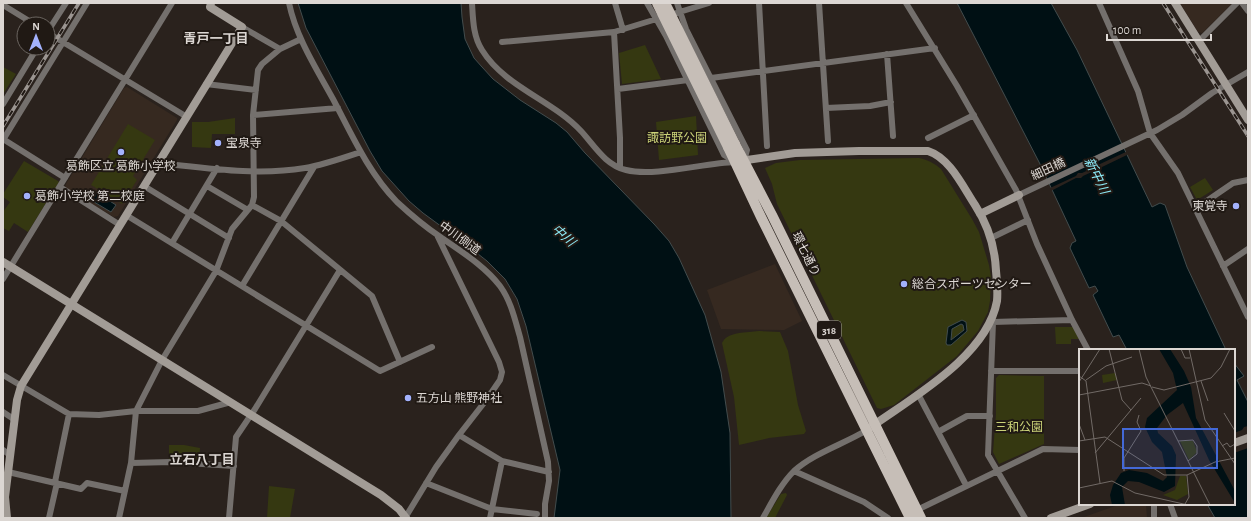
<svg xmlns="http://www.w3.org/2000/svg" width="1251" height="521" font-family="'Alegreya Sans','Noto Sans JP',sans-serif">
<rect width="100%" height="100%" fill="#2a221d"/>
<path fill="#362920" d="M 1180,3 L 1233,3 L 1202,33 L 1198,32 Z
M 127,87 L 177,118 L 177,120 L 118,216 L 114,217 L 65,188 L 66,184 L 124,88 Z
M 775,264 L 802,321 L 784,330 L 721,329 L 707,290 Z
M 1121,504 L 1146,504 L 1147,518 L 1081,518 Z"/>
<path fill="#353811" d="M 645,45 L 661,79 L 622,84 L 619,53 Z
M 3,67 L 16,74 L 3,94 Z
M 696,116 L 698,155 L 659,160 L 656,122 Z
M 235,118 L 235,134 L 212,134 L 211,148 L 192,147 L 192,122 L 208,122 Z
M 128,124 L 155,140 L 133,176 L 137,180 L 122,204 L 91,185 Z
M 919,158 C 928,160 934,163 941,169 L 972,219 L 979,232 L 989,265 L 991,277 L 990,301 L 988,312 L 978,331 L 957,356 L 894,405 L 881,409 L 877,408 L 777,204 L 772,184 L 765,168 L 776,163 L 800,160 Z
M 24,161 L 58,181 L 59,182 L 28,232 L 14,223 L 9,231 L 3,228 L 3,212 L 10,202 L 3,197 L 3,194 Z
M 1205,178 L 1213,190 L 1197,200 L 1190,187 Z
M 1055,327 L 1073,327 L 1079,339 L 1071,339 L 1071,344 L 1056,344 Z
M 759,331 L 780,332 L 788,351 L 798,405 L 806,431 L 804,434 L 769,438 L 739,445 L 734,397 L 722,343 C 728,331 747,333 759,331 Z
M 999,375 L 1044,376 L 1044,444 L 999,464 L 993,452 L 996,414 L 996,378 Z
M 169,445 L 184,445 L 200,448 L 199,462 L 169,460 Z
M 269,486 L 295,489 L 290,518 L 267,518 Z
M 786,493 L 787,495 L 775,518 L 766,518 L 781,494 Z"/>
<path fill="#001014" stroke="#424c4d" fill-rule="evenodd" d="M 298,3 L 461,3 L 462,17 L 465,39 L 474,58 L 482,67 L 493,79 L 520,100 L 556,123 L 567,132 L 585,153 L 654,224 L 669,241 L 679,258 L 705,315 L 721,372 L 730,433 L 731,518 L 554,518 L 560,470 L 526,326 L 517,299 L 505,279 L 487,261 L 468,246 L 423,213 L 409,201 L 382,171 L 370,151 L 306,28 Z
M 957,3 L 1051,3 L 1077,50 L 1152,207 L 1160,203 L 1165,205 L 1187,267 L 1226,350 L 1127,350 L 1119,335 L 1113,337 L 1093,295 L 1098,291 L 1095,286 L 1089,288 L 1070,248 L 1072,243 L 1076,241 L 1040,164 Z
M 94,191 L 116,205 L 111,212 L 89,199 Z
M 962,320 L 966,322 L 967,331 L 951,345 L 947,345 L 946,343 L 948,327 ZM 961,324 L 963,325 L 964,330 L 951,340 L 952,329 Z
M 1234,363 L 1244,376 L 1237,380 L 1248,402 L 1248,518 L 1215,518 L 1207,504 L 1234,504 Z"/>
<path fill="#2a221d" d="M 1128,151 L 1129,154 L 1102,167 L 1100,170 L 1096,170 L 1083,176 L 1081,178 L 1076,178 L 1051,191 L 1050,188 L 1076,176 L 1078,173 L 1082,173 L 1095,167 L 1097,164 L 1100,164 Z
M 1248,426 L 1248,448 L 1234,453 L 1234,433 L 1242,430 L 1244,427 Z"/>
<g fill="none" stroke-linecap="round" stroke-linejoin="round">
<path stroke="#74706d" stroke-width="6" d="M 289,3 C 296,37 316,68 333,99 C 352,135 368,172 397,202 C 410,214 424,226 439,236 C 460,251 484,265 500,286 C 511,301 515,320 520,337 L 548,462 L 549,481 L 545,504 L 545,518
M 472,3 C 473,19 473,36 482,50 C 505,87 552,100 581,131 C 594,145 605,165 626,170 C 655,177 704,163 735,162
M 615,3 L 623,30
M 647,3 L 666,36 L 724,155 L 734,161
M 677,3 L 686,29 L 747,150 L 744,161
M 759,3 L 767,146
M 819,3 L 828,141
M 906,3 L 957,86 L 1016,190 L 1037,244 L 1072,320 L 1088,350
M 1099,3 L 1138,91 L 1150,133 L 1178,173 L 1248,317
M 1242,3 L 1248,11
M 3,5 L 34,24
M 242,27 L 280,49 L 301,39
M 48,31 L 66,3
M 48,33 L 187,117
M 1199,41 L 1237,3
M 502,42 L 614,32
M 887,54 L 893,136
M 711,78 L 935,48
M 206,84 L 256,90
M 618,89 L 688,80
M 3,104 L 37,48
M 826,108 L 870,106 L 891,102
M 253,115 L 338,108
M 928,138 L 974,115
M 3,139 L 65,178
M 3,140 L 87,3
M 159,163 C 207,168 256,176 305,168 C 323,165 343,158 361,152
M 620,168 L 620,138 L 614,32 L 709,3
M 144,186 L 229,238
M 207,186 L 248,210
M 60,187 L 120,225
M 1019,195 L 1157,130 L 1182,115 L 1212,93 L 1248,72
M 252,205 L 281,221 L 372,296 L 400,362
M 1195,209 L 1233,183 L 1248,180
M 126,215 L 380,371 L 432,347
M 991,238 L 1028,220
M 172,243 L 217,168
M 1223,266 L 1248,249
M 3,279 L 172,3
M 242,286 L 314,167
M 990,320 L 993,322 L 1072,320
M 993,322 L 988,455 L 1025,518
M 991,371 L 1080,371
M 3,375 L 69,414 L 99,415 L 136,411 L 198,411 L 231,402
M 918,394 L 966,485
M 3,412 L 15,420
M 938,432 L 967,416 L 990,416
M 459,435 L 502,461 L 549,472
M 3,450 L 10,455
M 131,463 L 171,462 L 234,466
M 794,471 L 864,502 L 888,518
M 8,472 L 81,489 L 87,483 L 125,491
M 55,482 L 69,414
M 426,483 L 492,509 L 537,514
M 1170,504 L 1175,518
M 917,510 L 1043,449 L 1080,450
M 49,518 L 57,483
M 119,518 L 131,463 L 136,411 L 162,360 L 216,271 L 232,229 L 252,205 L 254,197 L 253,115 L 258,70 L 262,64 L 280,49
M 229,518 L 236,437 L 255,409 L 340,270
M 405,518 L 436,467 L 459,435 L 487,399 L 500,380 L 502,372 L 499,362 L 438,237
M 490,518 L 502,461
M 763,518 C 772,502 781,484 794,471 C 814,453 844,444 867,430
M 1154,518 L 1154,504"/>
<path stroke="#a29c96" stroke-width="8" d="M 1175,3 L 1248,120
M 740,161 L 795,153 L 859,151 L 928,151 C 950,158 963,187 975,205 C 988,225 995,247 996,271 C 997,281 998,291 997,301 C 987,356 913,397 871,427
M 980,214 L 1019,195
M 3,262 L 381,495 L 399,509 L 406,518
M 1234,443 L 1248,438
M 7,518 L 5,497 L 17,400 L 21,386 L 242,27 L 210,7 L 211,3
M 1051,518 L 1090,504"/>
<path stroke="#c6beb7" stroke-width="10" d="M 735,144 L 772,215 L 921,518
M 728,147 L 761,217 L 910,518"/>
<defs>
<path id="rail" d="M 1163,3 L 1248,136
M 3,126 L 79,3"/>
</defs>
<use href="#rail" stroke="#9b9591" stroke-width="3.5"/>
<use href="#rail" stroke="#201914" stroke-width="2" stroke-dasharray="6" stroke-linecap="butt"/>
<path stroke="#c6beb7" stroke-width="10" d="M 657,3 L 728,147
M 665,3 L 735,144"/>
</g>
<g fill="#a3b2fd" stroke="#201914" stroke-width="1.5">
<circle cx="218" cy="143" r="4"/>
<circle cx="121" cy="152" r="4"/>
<circle cx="27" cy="196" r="4"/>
<circle cx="1236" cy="206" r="4"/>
<circle cx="904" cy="284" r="4"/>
<circle cx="408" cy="398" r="4"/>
</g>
<g text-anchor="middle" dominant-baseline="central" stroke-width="4" stroke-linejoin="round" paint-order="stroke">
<rect fill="#201914" stroke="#a49e9a" stroke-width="1" x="817" y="321" width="24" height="18" rx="3"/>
<g font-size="11" font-weight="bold" fill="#dcd7d3">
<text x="829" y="330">318</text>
</g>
<g font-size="12" fill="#cbd278" stroke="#201914">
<text x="677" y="138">諏訪野公園</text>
<text x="1019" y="427">三和公園</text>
</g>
<g font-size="12" fill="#dcd7d3" stroke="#201914" text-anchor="start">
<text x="226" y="143">宝泉寺</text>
<text x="121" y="166" text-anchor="middle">葛飾区立 葛飾小学校</text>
<text x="35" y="196">葛飾小学校 第二校庭</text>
<text x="1228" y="206" text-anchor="end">東覚寺</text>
<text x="912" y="284">総合スポーツセンター</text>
<text x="416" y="398">五方山 熊野神社</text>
</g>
<g font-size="12" fill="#dcd7d3" stroke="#201914">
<text transform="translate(1048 169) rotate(-25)">細田橋</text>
<text transform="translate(460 238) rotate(36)">中川側道</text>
<text transform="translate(806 254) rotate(64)">環七通り</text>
</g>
<g font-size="13" font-weight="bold" fill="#dcd7d3" stroke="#201914">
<text x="216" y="39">青戸一丁目</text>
<text x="202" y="460">立石八丁目</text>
</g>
<g font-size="13" font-style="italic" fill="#8debf8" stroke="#201914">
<text transform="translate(1096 176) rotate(63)">新中川</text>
<text transform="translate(563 236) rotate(42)">中川</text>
</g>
</g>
<g transform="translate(1079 349)">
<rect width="156" height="156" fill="#2a221d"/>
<path d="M 36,24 L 38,31 L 24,34 L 23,26 ZM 101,92 L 114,92 L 118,103 L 110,111 ZM 101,127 L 107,127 L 109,145 L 98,151 L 84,146 L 96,141 Z" fill="#353811"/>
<path d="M 80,0 L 91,0 L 105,22 L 112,38 L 117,69 L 155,140 L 156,154 L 130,111 L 104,54 L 88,66 L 78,79 L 79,84 L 93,97 L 97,106 L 96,137 L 85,143 L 60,133 L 49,132 L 43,138 L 46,156 L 33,156 L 31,146 L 34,136 L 42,124 L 50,121 L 68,124 L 84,132 L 88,128 L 83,103 L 73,93 L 66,78 L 68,69 L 98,41 L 94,24 Z" fill="#001014"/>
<path fill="none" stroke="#716a66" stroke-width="1" d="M 30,0 L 43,51 L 52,61M 60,0 L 67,28 L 131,156M 102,0 L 106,9 L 111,9M 110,0 L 126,71 L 156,115M 0,27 L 7,32 L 21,134M 7,31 L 27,17 L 53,8M 122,32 L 129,52M 0,33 L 21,0M 73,38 L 85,41 L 132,29 L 142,18 L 151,0M 0,46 L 63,34 L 72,37M 145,64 L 156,82M 0,75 L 6,91M 0,92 L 26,88 L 85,126 L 108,126 L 136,113 L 156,109M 99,92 L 114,91 L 118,97 L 118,105 L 109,112M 143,97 L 148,94 L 151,98 L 156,95M 16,104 L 62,49M 45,122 L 45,109 L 62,82 L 58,73 L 60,66M 0,139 L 33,132 L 56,144 L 109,156M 106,155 L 110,148 L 108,126"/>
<path fill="#4369d7" fill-opacity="0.15" stroke="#4369d7" stroke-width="2" d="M 44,80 L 138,80 L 138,119 L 44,119 Z"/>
<rect width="156" height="156" fill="none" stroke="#dcd7d3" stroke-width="2"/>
</g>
<rect width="1251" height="521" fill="none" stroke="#dcd7d3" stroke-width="8"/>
<g transform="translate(36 36)"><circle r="19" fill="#201914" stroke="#6b6560"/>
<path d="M0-3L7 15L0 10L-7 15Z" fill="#a3b2fd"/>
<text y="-6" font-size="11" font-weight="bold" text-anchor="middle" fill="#dcd7d3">N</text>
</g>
<path d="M1107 34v6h104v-6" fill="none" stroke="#dcd7d3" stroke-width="2"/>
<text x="1113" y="34" font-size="12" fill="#dcd7d3" stroke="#201914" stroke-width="3" paint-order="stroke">100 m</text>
</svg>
